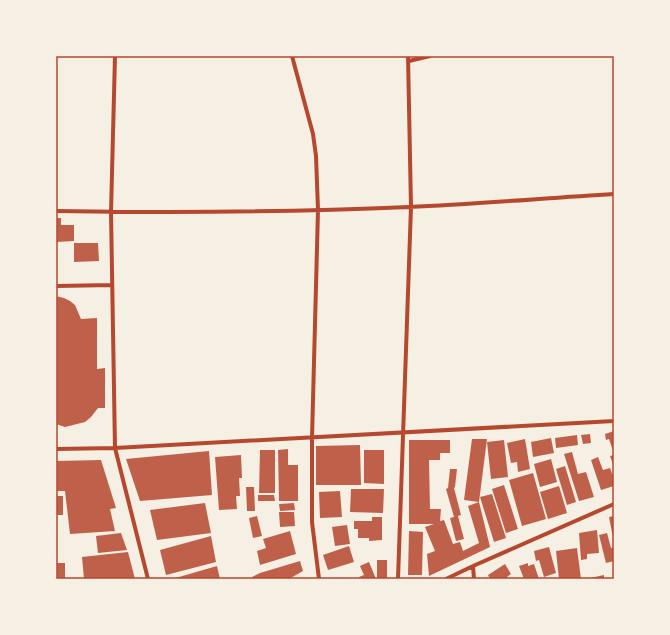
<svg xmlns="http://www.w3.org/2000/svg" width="670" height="635" font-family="'Titillium Web',sans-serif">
<rect width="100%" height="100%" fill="#f6efe4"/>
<path fill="#bf614a" d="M 56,218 L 61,218 L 61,225 L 74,225 L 74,241 L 56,242 Z
M 74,243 L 98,243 L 99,261 L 74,262 Z
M 56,296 L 64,298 L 70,301 L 75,305 L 81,319 L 97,318 L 97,369 L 105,368 L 105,408 L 98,408 L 91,417 L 85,422 L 65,427 L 56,424 Z
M 614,431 L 614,454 L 609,439 L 606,440 L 605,434 Z
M 590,434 L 591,443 L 583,444 L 581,435 Z
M 577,435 L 578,445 L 556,448 L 555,438 Z
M 551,438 L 554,453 L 533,457 L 531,442 Z
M 472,439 L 487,439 L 479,502 L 464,500 Z
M 525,439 L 530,469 L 518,472 L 517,462 L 511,463 L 507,443 Z
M 409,440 L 450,440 L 450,453 L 440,453 L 440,460 L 429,460 L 430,509 L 441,509 L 440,521 L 444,520 L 453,544 L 460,542 L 463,551 L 479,543 L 468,506 L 479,502 L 490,547 L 429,576 L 427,554 L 435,551 L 425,527 L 434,524 L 409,524 Z
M 504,440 L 508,477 L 491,479 L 487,442 Z
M 360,445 L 361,485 L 316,485 L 316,446 Z
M 288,449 L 288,465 L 298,465 L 298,501 L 279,501 L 278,450 Z
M 260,450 L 275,450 L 275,493 L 259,493 Z
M 364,450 L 384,450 L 384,484 L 364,483 Z
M 209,451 L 212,495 L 140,501 L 126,459 Z
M 572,452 L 578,474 L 586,472 L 594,497 L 579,501 L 564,454 Z
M 241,455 L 242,478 L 239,478 L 240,496 L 236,496 L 237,509 L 219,510 L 215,457 Z
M 614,455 L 614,467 L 610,456 Z
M 598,457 L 603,470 L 610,468 L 614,479 L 614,486 L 601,490 L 591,460 Z
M 551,459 L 557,482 L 540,487 L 534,464 Z
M 101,460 L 116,508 L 110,509 L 115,531 L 70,534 L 65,491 L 56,491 L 56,461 Z
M 565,466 L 576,502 L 567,505 L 556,469 Z
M 450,469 L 457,469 L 455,487 L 454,488 L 461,515 L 458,516 L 464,539 L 456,541 L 450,518 L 454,517 L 446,489 L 448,488 Z
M 533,473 L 546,519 L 522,526 L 509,480 Z
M 504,485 L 518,529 L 506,533 L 492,489 Z
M 559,486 L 567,513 L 548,519 L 540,492 Z
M 246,487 L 254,487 L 255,511 L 247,511 Z
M 351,489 L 384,489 L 383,513 L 350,512 Z
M 340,491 L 342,517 L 320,518 L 319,492 Z
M 492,494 L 506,538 L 494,542 L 480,497 Z
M 258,495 L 274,495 L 275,501 L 258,501 Z
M 56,496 L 63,496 L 63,515 L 56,515 Z
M 205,503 L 211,533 L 157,540 L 150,510 Z
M 294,503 L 295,510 L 280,511 L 279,504 Z
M 279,512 L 294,512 L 295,526 L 280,527 Z
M 257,516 L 262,536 L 253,538 L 249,518 Z
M 614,516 L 614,537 L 613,538 L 609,517 Z
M 372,517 L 382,517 L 382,540 L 369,541 L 369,538 L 358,538 L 358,529 L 354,529 L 354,521 L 372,521 Z
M 347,525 L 350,544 L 335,546 L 332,527 Z
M 597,530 L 599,553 L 587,554 L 587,559 L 581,560 L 579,533 Z
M 290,531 L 296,554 L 260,565 L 257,551 L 266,548 L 263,539 Z
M 409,531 L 423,532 L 422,575 L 408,575 Z
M 121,533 L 127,550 L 98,553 L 96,536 Z
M 607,533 L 611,548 L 614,547 L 614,561 L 606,563 L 599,535 Z
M 211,536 L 216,562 L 166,575 L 160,550 Z
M 349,546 L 354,562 L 328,570 L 323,555 Z
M 549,547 L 556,573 L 544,577 L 539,560 L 536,561 L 534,551 Z
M 577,548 L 581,579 L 559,579 L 556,551 Z
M 128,552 L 135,579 L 84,579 L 82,557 Z
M 377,560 L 387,560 L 387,579 L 377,579 Z
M 300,561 L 303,571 L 289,579 L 252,579 L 252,577 L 260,573 Z
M 369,562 L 376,579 L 360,579 L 359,577 L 364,575 L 360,566 Z
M 56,563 L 65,563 L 65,579 L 56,579 Z
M 528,563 L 528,566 L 534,564 L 539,579 L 524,579 L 519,566 Z
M 505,564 L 511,574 L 507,577 L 508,579 L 490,579 L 488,575 Z
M 217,566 L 220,579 L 172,579 Z
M 604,575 L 604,579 L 590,579 L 590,578 Z"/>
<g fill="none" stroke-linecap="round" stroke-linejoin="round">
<path stroke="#b5482f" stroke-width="4" d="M 115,56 L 111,212 L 115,448 L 148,579
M 292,56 L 313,134 L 316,156 L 318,210 L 312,438 L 312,522 L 319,579
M 409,61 L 430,56
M 56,211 C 174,213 292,212 409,207 C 477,204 546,198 614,194
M 56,286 L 112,285
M 56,449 L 115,448 L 614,421
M 473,566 L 474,579
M 398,579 L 411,207 L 408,56
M 446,579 L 473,566 L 614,504"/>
</g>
<rect width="670" height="635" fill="none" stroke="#f6efe4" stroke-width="114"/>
<rect x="57" y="57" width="556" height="521" fill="none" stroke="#b5482f" stroke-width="1.5"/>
</svg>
